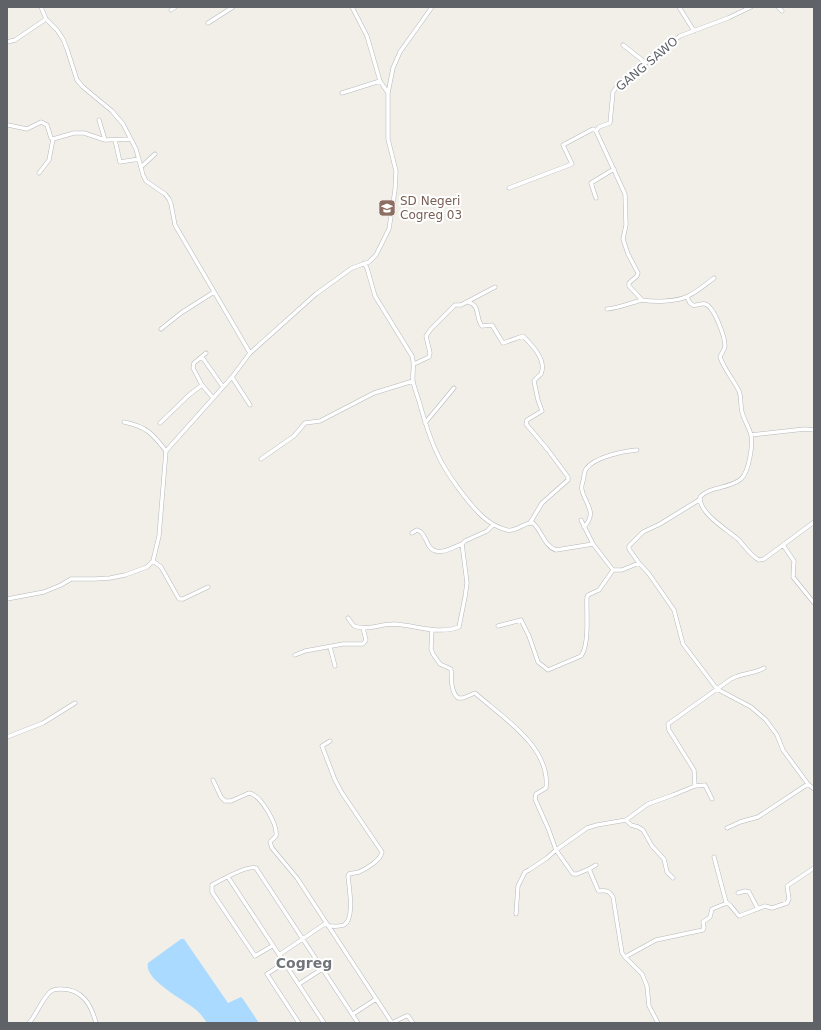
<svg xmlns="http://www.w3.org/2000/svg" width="821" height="1030" font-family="'DejaVu Sans',sans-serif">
<rect width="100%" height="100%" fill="#f1efe8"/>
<path fill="#aadaff" d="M 181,939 L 184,939 L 228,1003 L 241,997 L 243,999 L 259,1023 L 207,1023 C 203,1017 200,1013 195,1009 C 184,1000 143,979 148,963 Z"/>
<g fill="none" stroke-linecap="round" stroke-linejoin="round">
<defs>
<path id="minor" d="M 41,7 L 46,19 L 57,30 L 63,39 L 67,49 L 77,80 L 83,87 L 112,111 L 123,124 L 136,149 L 143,175 L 146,181 L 165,194 L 169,199 L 171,204 L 175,225 L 250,353
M 352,7 L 367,36 L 380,81
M 679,7 L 694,31
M 778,7 L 782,11
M 171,10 L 175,7
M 208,23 L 233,7
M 7,42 L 15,40 L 46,19
M 623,45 L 646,63
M 342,93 L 380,81 L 388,93
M 99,120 L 105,140
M 8,125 L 27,129 L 41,122 L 47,125 L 51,138 L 53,139 L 74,133 L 84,133 L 105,140 L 130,139
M 115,140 L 120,162 L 139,159
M 141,167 L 155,154
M 39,173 L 49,160 L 53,139
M 509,188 L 572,164 L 563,145 L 593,129 L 596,131
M 596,198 L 591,183 L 614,169
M 364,263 L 367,268 L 375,296 L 412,356 C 415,365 412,372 413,381 C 414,387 417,395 419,401 C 424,419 429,437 437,453 C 445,472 468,503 483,517 C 490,523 499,528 507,530 C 518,532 523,522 533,523 C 542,531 544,546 556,550 L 593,544 L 613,570 L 622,570 L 639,563
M 714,278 C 706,284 697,292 688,296 C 677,302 654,302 642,300 L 629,286 L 629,283 L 637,276 L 638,273 L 628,254 L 623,239 L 626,225 L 625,194 L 596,131 L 599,127 L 610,123 L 613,92 L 618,85 L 680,36 L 728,18 L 751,7
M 687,297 L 690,303 L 693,305 C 697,306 701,303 705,304 C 714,306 725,337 725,346 C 725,350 721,353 720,357 C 724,369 733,379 739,391 C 742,399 740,405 742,412 C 744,420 749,427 751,435 C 753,445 749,472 741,479 C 729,489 710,486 700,497 C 699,514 728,530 739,540 C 745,547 751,556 759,560 L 764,559 L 814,522
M 468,302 C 481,305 475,318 482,326 L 492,325 L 503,343 L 523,336 C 532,345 547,360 541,374 C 539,376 536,378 534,381 L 538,400 L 542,411 L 527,420 L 526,424 L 548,450 L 568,477 L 568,480 L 542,503 L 530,523
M 607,309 C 619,308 630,303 642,300
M 161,329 L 181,313 L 214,292
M 206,353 L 194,363 L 193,368 L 202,385 L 213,398
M 202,357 L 223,387
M 414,364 L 429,357 L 430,353 L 426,336 L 431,329 L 455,305 L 461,305 L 495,287
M 232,377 L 250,405
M 124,422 C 147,427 152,433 166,451
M 160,423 L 189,395 L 202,385
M 425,423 L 454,388
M 751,435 L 805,429 L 814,430
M 261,459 L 294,436 L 305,423 L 320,421 L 374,393 L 413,381
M 699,500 L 660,524 L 643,532 L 629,546 L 629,549 L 639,563 L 649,574 L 674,610 L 683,644 L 717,689 L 751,707 L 766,720 L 777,735 L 783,750 L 808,784 L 814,789
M 581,520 L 593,544
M 584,527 C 598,512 585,504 582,490 C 581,487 582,484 583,481 C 584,478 584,472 586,469 C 594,457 624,451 637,450
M 412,533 L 417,530 L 421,532 C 425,536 426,541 429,546 C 437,558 453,547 462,544
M 783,545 L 794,561 L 793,577 L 814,603
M 153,561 L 161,567 L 179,599 L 183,599 L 208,587
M 7,599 L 44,592 L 61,585 L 71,579 L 95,579 L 110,578 L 125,575 L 147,567 L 153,561 L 159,536 L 166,451 L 232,377 L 250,353 L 316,294 L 352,268 L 369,262 L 376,255 L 389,229 L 395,190 L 396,171 L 388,139 L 388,93 L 393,68 L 400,52 L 432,7
M 348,618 L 354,626 C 367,631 380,624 394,624 C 415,625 438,635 459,627 L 465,597 L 467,583 L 462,544 L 465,541 L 487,531 L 493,525
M 498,626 L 521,620 L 529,636 L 538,662 L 548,670 L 581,656 C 590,644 586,612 587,597 L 588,595 L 599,590 L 613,570
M 432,630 L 431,649 L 433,654 L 440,664 L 451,669 C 452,679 450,691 458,698 L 463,698 L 475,693 C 502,717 551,747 546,788 L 536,794 L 535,799 L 548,828 L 556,850 L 573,874 L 577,874 L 589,869
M 330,647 L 335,666
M 295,655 L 305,651 L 343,644 L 363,644 L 366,640 L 363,628
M 7,737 L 43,723 L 75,703
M 213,780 L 221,797 L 225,801 L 231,801 L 249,793 C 261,795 278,825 276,836 L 270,842 L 272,848 L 297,878 L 392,1023 L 406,1016 L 408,1016 L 413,1023
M 695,786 L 705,785 L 712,799
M 626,820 L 631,825 L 638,827 L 643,830 L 652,846 L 664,859 L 667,872 L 673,878
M 727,828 L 740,822 L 758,817 L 808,784
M 714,857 L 726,902 L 730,905 L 739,916 L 765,906 L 772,908 L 787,903 L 789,899 L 787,886 L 814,868
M 596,865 L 589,869 L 598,890 L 599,891 C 607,890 609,891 613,897 L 622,953 L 625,957 L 642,974 L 647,986 L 649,1006 L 658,1023
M 228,877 L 324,1023
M 738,893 L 745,891 L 749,892 L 758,909
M 516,914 L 518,886 L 525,872 L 529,870 L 547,858 L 556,850 L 587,828 L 597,825 L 626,820 L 648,804 L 673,795 L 695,786 L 694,770 L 669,730 L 668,724 L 731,679 C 742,673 754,674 764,668
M 328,926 C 333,926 339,927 344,925 C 355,919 349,887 348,876 L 349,874 C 352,873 356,873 359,872 C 366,869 381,860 382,852 L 342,793 L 335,780 L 322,746 L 330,741
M 272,946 L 255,956 L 212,892 L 212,885 C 221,880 247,865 256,868 L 358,1023
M 279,955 L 326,923
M 625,957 L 656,940 L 703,930 L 704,928 L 703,922 L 710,917 L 712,909 L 727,903
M 284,963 L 267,974 L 299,1023
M 299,984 L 322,969
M 353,1014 L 376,999
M 29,1023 C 37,1014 41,1001 50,992 C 53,989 57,989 61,989 C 82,989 91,1004 96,1023"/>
</defs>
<use href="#minor" stroke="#b5b8bc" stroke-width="4.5"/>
<use href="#minor" stroke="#fff" stroke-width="3.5"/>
</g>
<defs>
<symbol id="school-square" viewBox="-11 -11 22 22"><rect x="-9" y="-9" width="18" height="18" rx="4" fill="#8d6e63" stroke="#fff"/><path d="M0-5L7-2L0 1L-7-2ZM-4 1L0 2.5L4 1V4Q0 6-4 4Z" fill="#fff"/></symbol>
</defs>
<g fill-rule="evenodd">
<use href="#school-square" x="377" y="198" width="20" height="20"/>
</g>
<g text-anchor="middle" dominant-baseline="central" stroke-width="4" stroke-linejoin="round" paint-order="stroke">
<g font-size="12" fill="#5f6368" stroke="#fff">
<text transform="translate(647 64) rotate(-40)">GANG SAWO</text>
</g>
<g font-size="12" fill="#785e54" stroke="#fff" text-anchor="start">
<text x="400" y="201">SD Negeri<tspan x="400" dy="14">Cogreg 03</tspan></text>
</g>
<g font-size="14" font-weight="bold" fill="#70757a" stroke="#fff">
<text x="304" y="963">Cogreg</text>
</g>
</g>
<rect width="821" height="1030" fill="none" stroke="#5f6368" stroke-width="16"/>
</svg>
